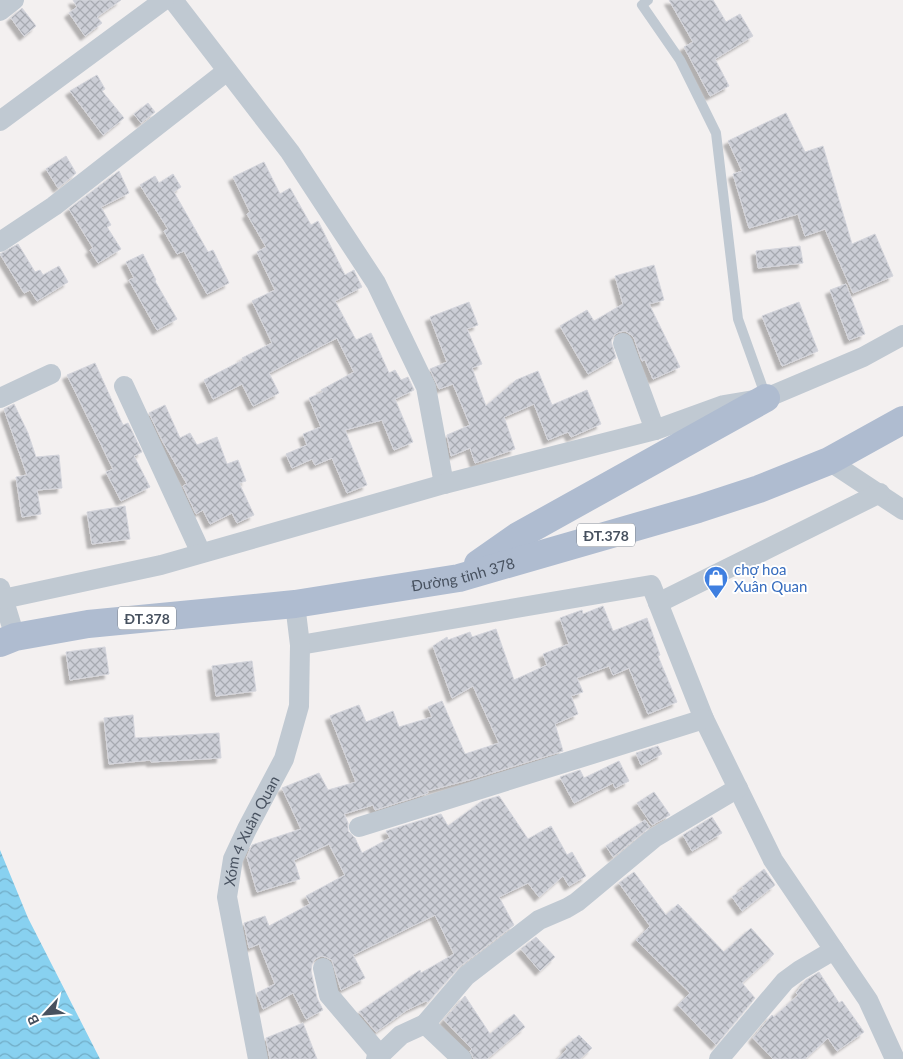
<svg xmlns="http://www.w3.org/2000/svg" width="903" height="1059" font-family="Lato,sans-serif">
<defs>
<pattern id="water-waves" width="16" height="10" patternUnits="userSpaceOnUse" patternTransform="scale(1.25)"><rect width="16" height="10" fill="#88d1f0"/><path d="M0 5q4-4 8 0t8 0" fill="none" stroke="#71acc6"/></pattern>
<pattern id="building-cross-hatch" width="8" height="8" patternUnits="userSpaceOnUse" patternTransform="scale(1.25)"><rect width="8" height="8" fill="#ccced6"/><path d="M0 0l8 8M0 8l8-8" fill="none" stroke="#a7aab1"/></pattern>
<filter id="shadow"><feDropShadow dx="-4.5" dy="4.5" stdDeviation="1" flood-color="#0004"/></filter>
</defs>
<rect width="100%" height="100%" fill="#f3f0f0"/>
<path fill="url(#water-waves)" d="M 0,850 L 28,918 L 100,1059 L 0,1059 Z"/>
<path fill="url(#building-cross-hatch)" stroke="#d4d5dc" filter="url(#shadow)" d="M 73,0 L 121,0 L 97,17 L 102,23 L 85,36 L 69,13 L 77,7 Z
M 669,0 L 713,0 L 726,22 L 740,14 L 753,36 L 715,59 L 729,86 L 710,96 L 684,47 L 693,42 Z
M 22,8 L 36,26 L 24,36 L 11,18 Z
M 97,75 L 105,89 L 102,91 L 124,118 L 103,135 L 70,91 Z
M 148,103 L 155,112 L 141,123 L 134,114 Z
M 786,113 L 805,152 L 823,146 L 852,244 L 875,234 L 893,276 L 853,293 L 825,229 L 805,236 L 798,214 L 749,228 L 733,174 L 742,171 L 728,141 Z
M 66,156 L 76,173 L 58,188 L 46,169 Z
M 264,162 L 280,194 L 290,188 L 311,225 L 318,221 L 345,275 L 354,270 L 355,273 L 362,287 L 335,301 L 356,340 L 371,333 L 389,373 L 395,370 L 401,380 L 408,377 L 414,390 L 395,399 L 413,442 L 394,450 L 382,420 L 345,430 L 367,485 L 347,493 L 332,458 L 315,465 L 312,459 L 292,468 L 286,454 L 307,445 L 303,434 L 321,427 L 309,398 L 323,392 L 321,390 L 354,372 L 337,338 L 269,373 L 279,393 L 253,406 L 242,384 L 213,399 L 204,380 L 243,360 L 242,358 L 272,343 L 252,301 L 275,290 L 257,252 L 266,247 L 247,214 L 250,212 L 233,177 Z
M 119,171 L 129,193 L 101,207 L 111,225 L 107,227 L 121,249 L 98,263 L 90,250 L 93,248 L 69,209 Z
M 173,174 L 181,187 L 174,192 L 208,252 L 213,250 L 229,283 L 207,294 L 184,251 L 177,254 L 164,231 L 168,229 L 140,185 L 155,176 L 159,183 Z
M 18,244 L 35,272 L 40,270 L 43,275 L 59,266 L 68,282 L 37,301 L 30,290 L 24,293 L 0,254 Z
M 800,246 L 803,263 L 758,268 L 756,251 Z
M 143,254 L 156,280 L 155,281 L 177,319 L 157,330 L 129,280 L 134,278 L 126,262 Z
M 654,265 L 664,300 L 649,304 L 680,367 L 653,379 L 645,360 L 642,361 L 634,338 L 630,334 L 625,331 L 619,332 L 614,335 L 611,341 L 616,358 L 588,374 L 560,326 L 587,310 L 594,321 L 623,304 L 615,276 Z
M 846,284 L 865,334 L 849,340 L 830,290 Z
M 469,302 L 478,325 L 467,329 L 482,364 L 472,368 L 486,406 L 516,380 L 538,371 L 552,405 L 587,390 L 601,424 L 571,437 L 568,432 L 548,440 L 534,404 L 504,417 L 515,449 L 475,463 L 470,448 L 451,456 L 447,435 L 470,425 L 453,384 L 439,389 L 430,369 L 447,362 L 430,317 Z
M 799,302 L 818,351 L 782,366 L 762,316 Z
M 95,363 L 123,425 L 128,423 L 142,452 L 134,456 L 150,487 L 121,501 L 106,472 L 113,469 L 67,375 Z
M 14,404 L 28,433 L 36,457 L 59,455 L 62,488 L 37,490 L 41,514 L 22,517 L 16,477 L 27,475 L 4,409 Z
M 165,405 L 180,438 L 190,433 L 197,445 L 217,437 L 227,464 L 238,460 L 246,481 L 239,483 L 254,515 L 237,523 L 232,513 L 210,524 L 203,510 L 196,514 L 183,486 L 187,484 L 163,442 L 149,413 Z
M 125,506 L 130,539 L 92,544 L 87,512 Z
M 603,606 L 613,631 L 647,618 L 660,655 L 658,656 L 677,702 L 648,714 L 629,668 L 613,675 L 609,666 L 577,678 L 583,692 L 571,696 L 578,714 L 555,724 L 563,751 L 472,779 L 427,791 L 428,793 L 375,810 L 373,805 L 344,814 L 348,823 L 348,831 L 355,838 L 362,853 L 390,838 L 386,831 L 441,814 L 448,826 L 482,801 L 499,796 L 528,839 L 551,826 L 567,855 L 572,852 L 586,876 L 569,886 L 563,876 L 539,897 L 528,883 L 499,897 L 514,925 L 459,967 L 428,1002 L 426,1001 L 407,1010 L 376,1032 L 359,1012 L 420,970 L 421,973 L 454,954 L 435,915 L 353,955 L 365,978 L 341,990 L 332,960 L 326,957 L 321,956 L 315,959 L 312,964 L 311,971 L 317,998 L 323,1010 L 306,1019 L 293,993 L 263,1009 L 257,993 L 275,984 L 259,944 L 249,948 L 244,923 L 265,916 L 269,926 L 310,904 L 306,896 L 345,875 L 329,844 L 294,860 L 300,879 L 257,892 L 247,857 L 252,845 L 301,829 L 282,788 L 319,773 L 328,790 L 356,782 L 330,716 L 359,705 L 366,722 L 393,711 L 399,727 L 432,717 L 428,707 L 442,701 L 465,754 L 499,743 L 473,686 L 452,698 L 433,646 L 447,637 L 448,640 L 470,632 L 472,637 L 496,629 L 514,680 L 547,665 L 543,654 L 569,644 L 560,618 L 582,610 L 583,614 Z
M 105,647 L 109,674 L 70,680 L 66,652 Z
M 252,661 L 256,691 L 216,696 L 212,666 Z
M 133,715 L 135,738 L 219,733 L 221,758 L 151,762 L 151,760 L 109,764 L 104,718 Z
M 658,746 L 662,754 L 641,765 L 636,753 Z
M 619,761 L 629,781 L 615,788 L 613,783 L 574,803 L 560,777 L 580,770 L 584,778 Z
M 654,792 L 670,815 L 652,825 L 637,803 Z
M 712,817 L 722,833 L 692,851 L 683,835 Z
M 645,820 L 650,827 L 613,857 L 606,846 Z
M 764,869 L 775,885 L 742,911 L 732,897 L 744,888 L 742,887 Z
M 634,872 L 666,915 L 678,904 L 724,952 L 751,928 L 774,954 L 742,983 L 755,998 L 716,1045 L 678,1005 L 690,993 L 636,940 L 650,926 L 619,883 Z
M 536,937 L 555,957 L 540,971 L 521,949 Z
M 819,972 L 839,1003 L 842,1001 L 864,1032 L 837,1051 L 828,1038 L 805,1059 L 773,1059 L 753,1038 L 772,1015 L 774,1017 L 798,995 L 796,993 L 806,980 Z
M 465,996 L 490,1034 L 514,1014 L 525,1027 L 487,1059 L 474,1059 L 470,1051 L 472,1049 L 444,1020 Z
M 303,1023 L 317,1059 L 270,1059 L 266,1038 Z
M 579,1035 L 592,1048 L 580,1059 L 558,1059 L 567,1049 L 565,1047 Z"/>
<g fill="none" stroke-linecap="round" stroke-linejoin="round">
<path stroke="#c0c9d2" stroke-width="10" d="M 648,0 L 642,5 L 680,60 L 716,133 L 738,319 L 766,397"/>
<g stroke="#c0c9d2" stroke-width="20">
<path d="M 173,0 L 290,152 L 376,283 L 426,387 L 444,484"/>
<path d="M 0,11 L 14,0"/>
<path d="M 0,121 L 164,0"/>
<path d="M 0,242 L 54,206 L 227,71"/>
<path d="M 623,343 L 655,430"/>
<path d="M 124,386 L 201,553"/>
<path d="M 0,398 L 51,374"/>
<path d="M 829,461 L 903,510"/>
<path d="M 0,588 L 15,637"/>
<path d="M 3,599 L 161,565 L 444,484 L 655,430 L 724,405 L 766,398 L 863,357 L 903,335"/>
<path d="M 658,603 L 880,493"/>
<path d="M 300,645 L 651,585 L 704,719 L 773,860 L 868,1000 L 895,1059"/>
<path d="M 359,827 L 704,719"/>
<path d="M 323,968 L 329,995 L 380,1055"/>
<path d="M 425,1024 L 466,976 L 539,920 L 567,908 L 577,902 L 654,838 L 738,788"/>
<path id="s1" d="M 258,1059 L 227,897 L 233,859 L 247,829 L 284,759 L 299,706 L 300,645 L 295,604"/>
<path d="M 376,1059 L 401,1035 L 425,1024 L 462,1059"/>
<path d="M 719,1059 L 785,981 L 800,970 L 834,950"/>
</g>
<g stroke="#afbcd0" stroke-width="28">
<path d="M 478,564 L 518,536 L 766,398"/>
<path id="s2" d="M 0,643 L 15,637 L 88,624 L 295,604 L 459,578 L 698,509 L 759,489 L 829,461 L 903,420"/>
</g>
</g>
<defs>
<symbol id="shop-pin" viewBox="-11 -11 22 30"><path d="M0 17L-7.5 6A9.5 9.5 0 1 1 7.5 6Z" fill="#3f7fe0" stroke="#fff"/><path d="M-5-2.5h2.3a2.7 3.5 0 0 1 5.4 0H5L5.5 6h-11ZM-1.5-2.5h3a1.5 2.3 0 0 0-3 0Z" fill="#fff"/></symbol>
</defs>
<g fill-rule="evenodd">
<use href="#shop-pin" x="702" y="564" width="28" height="38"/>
</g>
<g text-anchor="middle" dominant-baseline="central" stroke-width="4" stroke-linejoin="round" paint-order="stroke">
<g fill="#fff" stroke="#7e858f" stroke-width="1">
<rect x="577" y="523.5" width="58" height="23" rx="4"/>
<rect x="118" y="606.5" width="58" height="23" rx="4"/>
</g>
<g font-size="14" font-weight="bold" fill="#47515f">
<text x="606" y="535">ĐT.378</text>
<text x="147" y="618">ĐT.378</text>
</g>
<g font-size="15" fill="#366cbe" stroke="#fff" text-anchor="start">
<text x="734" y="569">chợ hoa<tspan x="734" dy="17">Xuân Quan</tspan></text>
</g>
<g font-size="15" fill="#47515f" stroke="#fff">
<text stroke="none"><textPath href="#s2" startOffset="469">Đường tỉnh 378</textPath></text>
<text stroke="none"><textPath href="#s1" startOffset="236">Xóm 4 Xuân Quan</textPath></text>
</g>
</g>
<g transform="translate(45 1014) rotate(244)" stroke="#ffffff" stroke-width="4" paint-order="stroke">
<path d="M0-4L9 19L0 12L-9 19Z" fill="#47515f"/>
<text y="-8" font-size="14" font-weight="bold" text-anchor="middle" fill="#47515f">B</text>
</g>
</svg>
